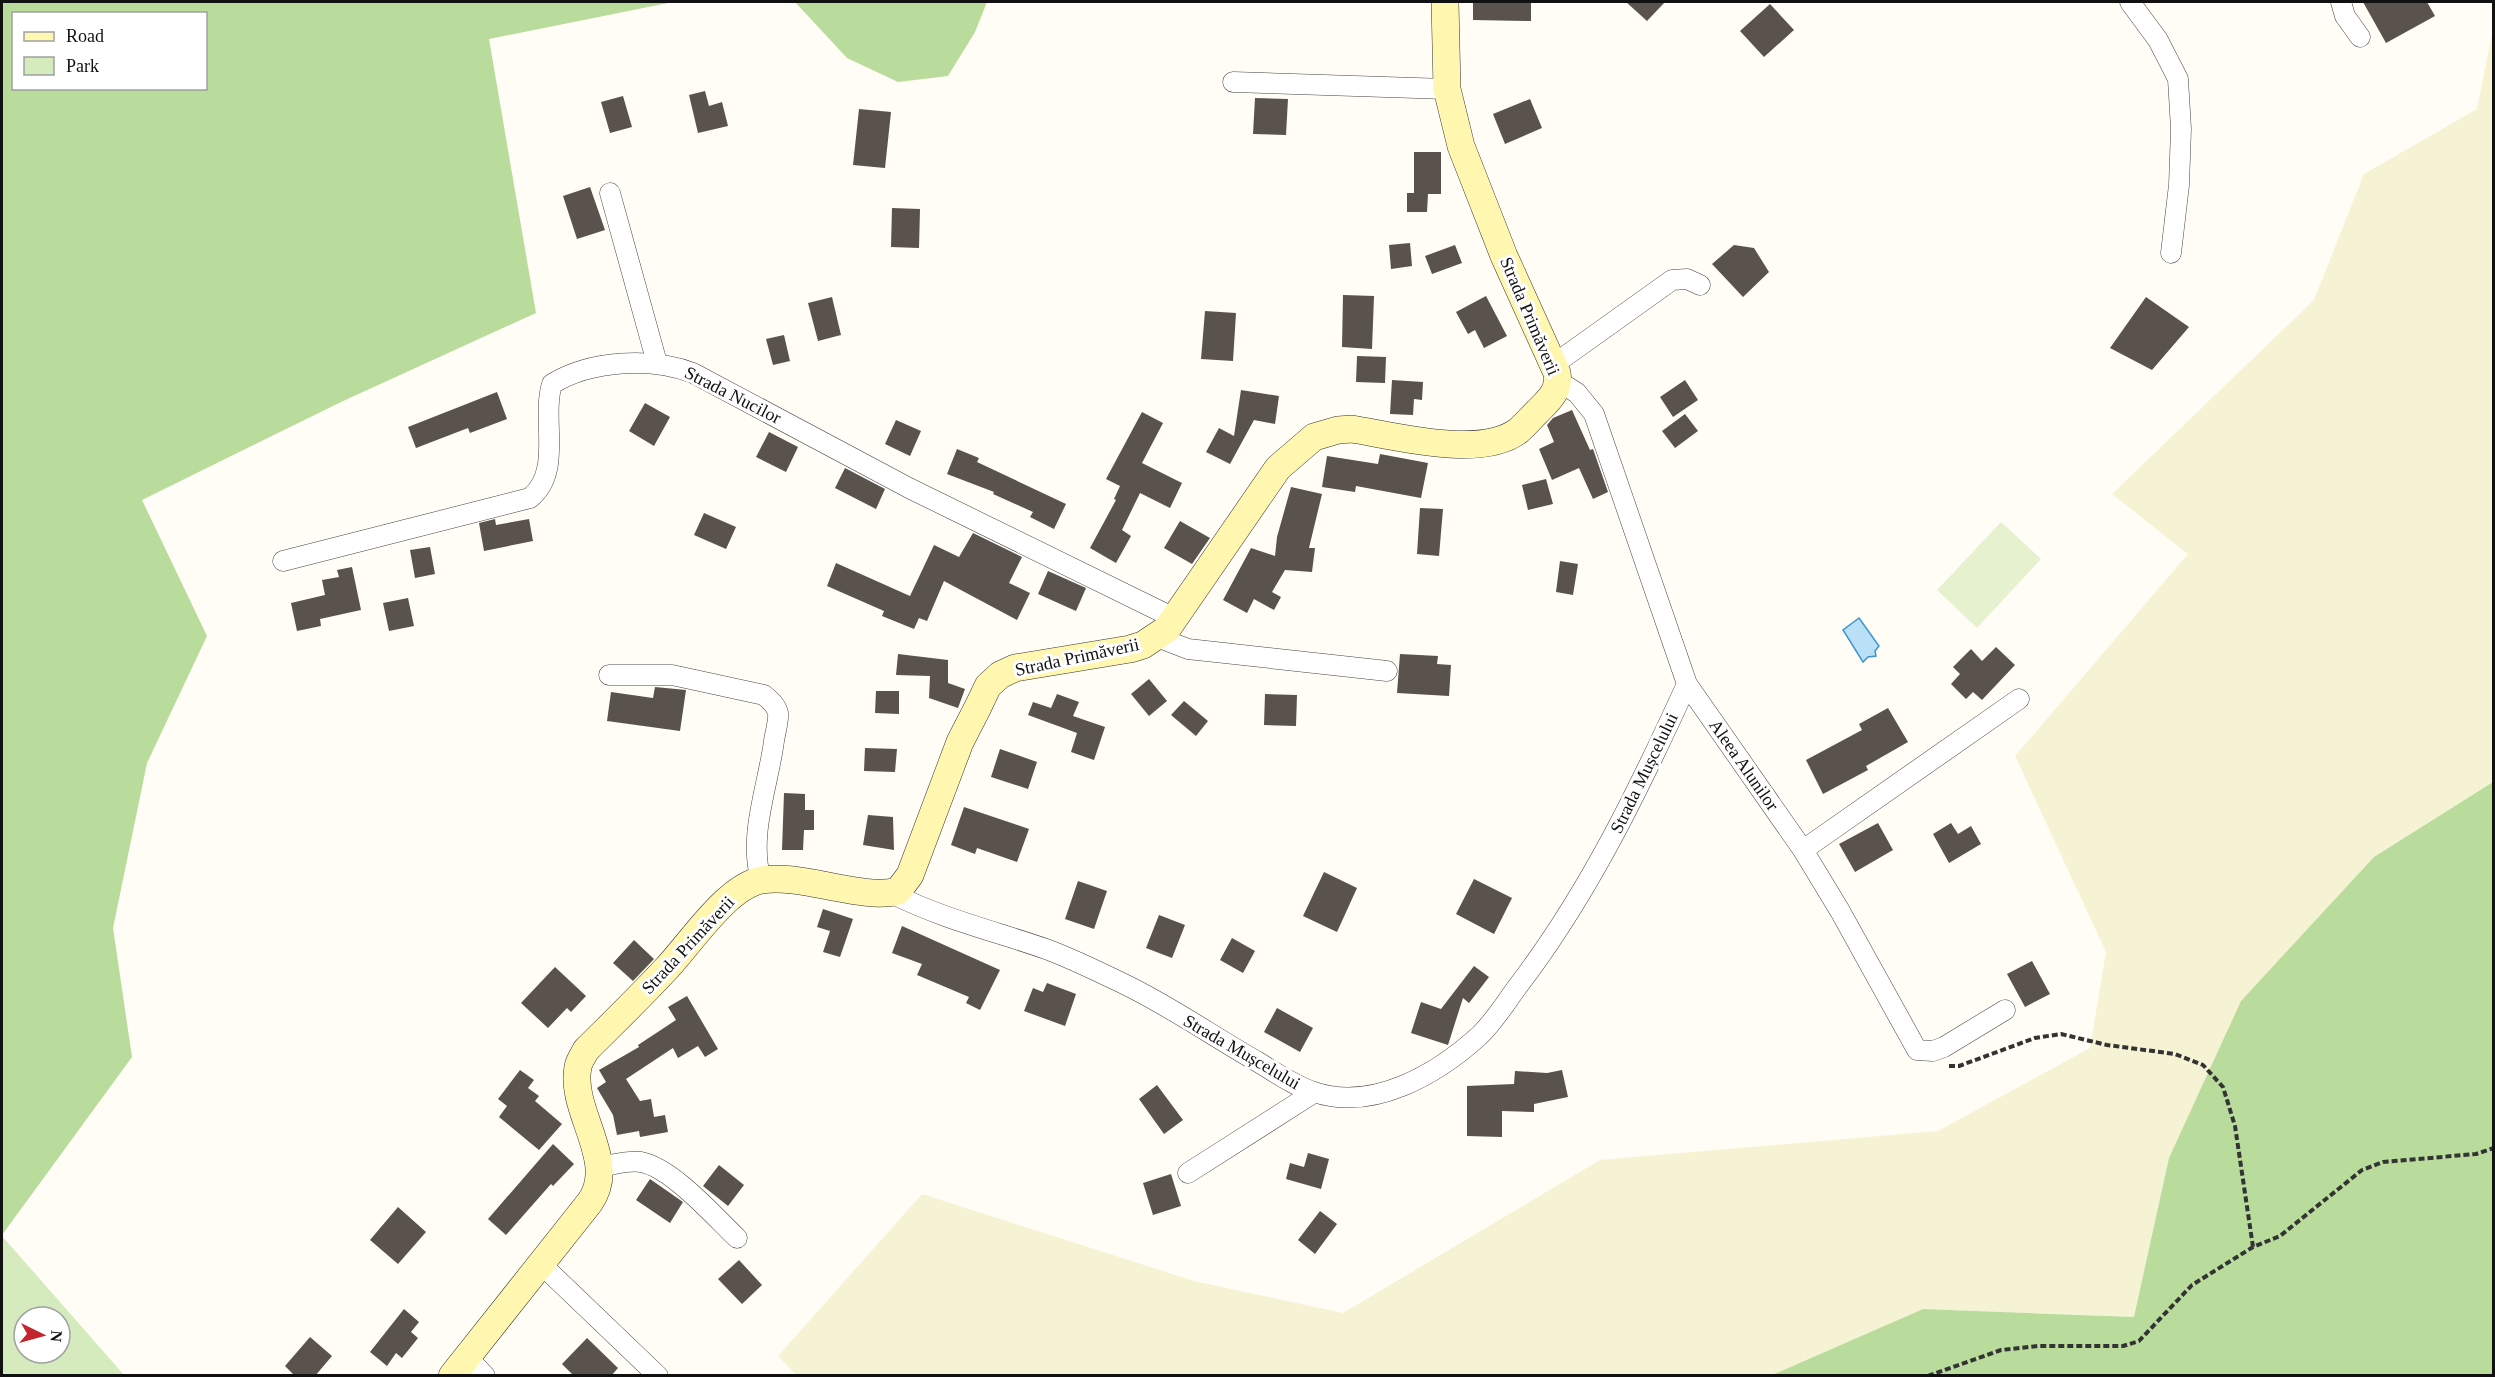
<svg xmlns="http://www.w3.org/2000/svg" width="2495" height="1377" font-family="Georgia,serif">
<rect width="100%" height="100%" fill="#fffdf5"/>
<path fill="#f6f3d4" d="M 2493,29 L 2493,782 L 2374,857 L 2314,924 L 2169,1158 L 2135,1317 L 1923,1309 L 1772,1376 L 797,1376 L 778,1356 L 922,1194 L 1194,1281 L 1343,1313 L 1600,1160 L 1938,1131 L 2090,1048 L 2106,952 L 2015,756 L 2188,554 L 2112,494 L 2314,300 L 2364,174 L 2477,109 Z"/>
<path fill="#d5ebbd" fill-rule="evenodd" d="M 2,1234 L 2,1236 L 124,1375 L 2,1375 ZM 24,1317 L 60,1317 L 60,1353 L 24,1353 Z"/>
<path fill="#b9dc9c" fill-rule="evenodd" d="M 2,2 L 673,2 L 489,39 L 536,313 L 341,402 L 142,500 L 207,636 L 147,763 L 113,928 L 132,1057 L 2,1235 ZM 14,14 L 206,14 L 206,88 L 14,88 Z
M 795,2 L 987,2 L 975,32 L 948,76 L 898,82 L 847,58 Z
M 2493,782 L 2493,1375 L 1772,1375 L 1923,1309 L 2134,1317 L 2169,1158 L 2241,1001 L 2374,857 Z"/>
<path fill="#e6f2cf" d="M 2001,522 L 2041,559 L 1977,628 L 1937,590 Z"/>
<path fill="#b9e0f7" stroke="#3f96cf" stroke-width="1.5" d="M 1859,618 L 1879,646 L 1875,651 L 1876,656 L 1868,657 L 1863,662 L 1843,630 Z"/>
<path fill="#5a524d" d="M 1473,2 L 1531,2 L 1531,21 L 1473,20 Z
M 1626,2 L 1665,2 L 1647,21 Z
M 2363,2 L 2427,2 L 2435,16 L 2386,43 Z
M 1770,4 L 1794,30 L 1764,57 L 1740,31 Z
M 705,91 L 709,106 L 722,102 L 728,126 L 698,133 L 689,95 Z
M 623,96 L 632,127 L 610,133 L 601,102 Z
M 1255,98 L 1288,99 L 1286,135 L 1253,134 Z
M 1530,99 L 1542,128 L 1505,144 L 1493,114 Z
M 859,109 L 891,112 L 885,168 L 853,165 Z
M 1414,152 L 1441,152 L 1441,194 L 1428,194 L 1427,212 L 1407,212 L 1407,193 L 1414,193 Z
M 590,187 L 605,230 L 577,239 L 563,196 Z
M 892,208 L 920,209 L 919,248 L 891,247 Z
M 1410,243 L 1412,266 L 1391,269 L 1389,245 Z
M 1455,245 L 1462,263 L 1432,274 L 1425,256 Z
M 1734,245 L 1754,248 L 1769,272 L 1743,297 L 1712,264 Z
M 1343,295 L 1374,296 L 1372,349 L 1342,347 Z
M 1486,296 L 1507,336 L 1484,348 L 1475,330 L 1468,334 L 1456,312 Z
M 832,297 L 841,335 L 818,341 L 808,303 Z
M 2146,297 L 2189,327 L 2152,370 L 2110,348 Z
M 1205,311 L 1236,313 L 1233,361 L 1201,359 Z
M 784,335 L 790,361 L 773,365 L 766,339 Z
M 1357,356 L 1386,357 L 1385,383 L 1356,382 Z
M 1392,380 L 1423,382 L 1422,400 L 1414,399 L 1413,415 L 1390,414 Z
M 1685,380 L 1698,400 L 1673,417 L 1660,397 Z
M 1241,390 L 1279,396 L 1275,424 L 1254,420 L 1230,464 L 1206,452 L 1219,428 L 1234,436 Z
M 497,392 L 507,419 L 470,433 L 468,428 L 416,448 L 408,427 Z
M 645,403 L 670,417 L 654,446 L 629,431 Z
M 1572,410 L 1590,450 L 1593,449 L 1608,492 L 1593,499 L 1579,468 L 1552,480 L 1539,449 L 1554,442 L 1547,425 L 1553,418 Z
M 1142,412 L 1163,423 L 1142,463 L 1182,483 L 1170,508 L 1140,493 L 1122,530 L 1131,536 L 1116,563 L 1090,548 L 1116,500 L 1114,499 L 1120,486 L 1106,479 Z
M 1685,414 L 1698,431 L 1675,448 L 1662,431 Z
M 896,420 L 921,431 L 910,456 L 885,444 Z
M 769,432 L 798,447 L 786,472 L 756,457 Z
M 957,449 L 979,458 L 977,462 L 1066,504 L 1054,529 L 1030,517 L 1033,512 L 993,494 L 994,492 L 947,474 Z
M 1380,454 L 1428,463 L 1421,498 L 1356,486 L 1355,492 L 1322,487 L 1327,456 L 1378,464 Z
M 845,468 L 885,489 L 876,509 L 835,488 Z
M 1546,479 L 1553,504 L 1528,510 L 1522,485 Z
M 1291,487 L 1322,494 L 1309,548 L 1315,548 L 1312,572 L 1285,570 L 1272,592 L 1281,597 L 1274,610 L 1254,599 L 1247,613 L 1223,600 L 1251,548 L 1275,556 L 1277,537 Z
M 1420,508 L 1443,509 L 1439,556 L 1417,554 Z
M 704,513 L 736,527 L 726,549 L 694,535 Z
M 495,519 L 496,525 L 529,519 L 533,541 L 484,551 L 479,523 Z
M 1180,521 L 1210,538 L 1192,564 L 1164,548 Z
M 973,533 L 1022,557 L 1009,583 L 1030,593 L 1017,620 L 944,581 L 927,621 L 919,618 L 914,629 L 882,616 L 884,611 L 827,586 L 836,563 L 910,596 L 934,545 L 959,557 Z
M 430,547 L 435,574 L 415,578 L 410,550 Z
M 1560,561 L 1578,564 L 1573,595 L 1556,592 Z
M 352,567 L 361,610 L 320,619 L 321,626 L 297,631 L 291,603 L 325,595 L 322,580 L 339,577 L 337,570 Z
M 1048,571 L 1086,588 L 1076,611 L 1038,594 Z
M 408,598 L 414,626 L 389,631 L 383,603 Z
M 1996,647 L 2015,665 L 1982,700 L 1973,692 L 1966,699 L 1951,684 L 1960,674 L 1953,667 L 1971,649 L 1982,661 Z
M 898,654 L 948,660 L 948,683 L 965,689 L 958,708 L 929,698 L 930,676 L 896,675 Z
M 1400,654 L 1438,656 L 1437,664 L 1451,665 L 1449,696 L 1397,693 Z
M 1149,679 L 1167,701 L 1149,716 L 1131,694 Z
M 655,687 L 686,690 L 680,731 L 607,721 L 611,692 L 653,698 Z
M 876,691 L 899,691 L 899,714 L 875,713 Z
M 1057,694 L 1079,702 L 1073,716 L 1105,727 L 1094,760 L 1071,752 L 1077,733 L 1028,715 L 1033,702 L 1051,708 Z
M 1265,694 L 1297,695 L 1296,726 L 1264,725 Z
M 1184,701 L 1208,721 L 1196,736 L 1171,715 Z
M 1888,708 L 1908,742 L 1866,766 L 1868,770 L 1823,794 L 1806,760 L 1862,730 L 1859,724 Z
M 865,748 L 897,749 L 895,772 L 864,771 Z
M 1000,749 L 1037,762 L 1028,789 L 991,777 Z
M 784,793 L 805,794 L 805,810 L 814,810 L 814,830 L 804,830 L 803,850 L 782,850 Z
M 964,807 L 1029,829 L 1017,862 L 977,848 L 975,854 L 951,845 Z
M 868,815 L 893,817 L 894,850 L 863,845 Z
M 1878,823 L 1893,850 L 1855,872 L 1839,844 Z
M 1951,823 L 1958,834 L 1971,826 L 1981,844 L 1949,863 L 1933,834 Z
M 1324,872 L 1357,888 L 1337,932 L 1303,916 Z
M 1474,879 L 1512,898 L 1494,934 L 1456,914 Z
M 1078,881 L 1107,891 L 1094,929 L 1065,919 Z
M 823,909 L 853,919 L 840,957 L 823,952 L 830,931 L 817,927 Z
M 1159,915 L 1185,925 L 1172,958 L 1146,948 Z
M 902,926 L 1000,970 L 980,1010 L 966,1003 L 969,997 L 917,975 L 922,964 L 892,953 Z
M 1232,938 L 1255,951 L 1243,973 L 1220,960 Z
M 634,940 L 654,959 L 633,981 L 613,963 Z
M 2032,961 L 2050,994 L 2025,1007 L 2007,974 Z
M 1474,966 L 1489,977 L 1469,1003 L 1463,998 L 1448,1045 L 1411,1033 L 1421,1002 L 1441,1009 Z
M 555,967 L 586,996 L 571,1012 L 567,1008 L 548,1028 L 521,1003 Z
M 1047,983 L 1076,994 L 1065,1026 L 1024,1011 L 1033,988 L 1043,992 Z
M 687,996 L 718,1049 L 705,1057 L 698,1046 L 678,1058 L 673,1048 L 626,1079 L 640,1101 L 651,1099 L 654,1117 L 665,1115 L 668,1132 L 640,1137 L 639,1131 L 617,1135 L 613,1115 L 597,1088 L 606,1082 L 599,1070 L 639,1047 L 638,1045 L 676,1020 L 668,1007 Z
M 1277,1008 L 1313,1028 L 1300,1052 L 1264,1032 Z
M 520,1070 L 534,1080 L 528,1088 L 539,1096 L 535,1101 L 562,1124 L 539,1150 L 499,1117 L 507,1106 L 498,1099 Z
M 1562,1070 L 1568,1097 L 1534,1104 L 1534,1112 L 1502,1111 L 1502,1137 L 1467,1136 L 1467,1086 L 1514,1084 L 1515,1071 L 1547,1073 Z
M 1157,1085 L 1183,1120 L 1164,1134 L 1139,1099 Z
M 553,1144 L 574,1164 L 553,1186 L 551,1184 L 506,1235 L 488,1219 Z
M 1308,1153 L 1329,1159 L 1321,1189 L 1286,1179 L 1290,1163 L 1304,1167 Z
M 719,1165 L 744,1185 L 728,1206 L 703,1186 Z
M 1171,1174 L 1181,1206 L 1153,1215 L 1143,1183 Z
M 650,1179 L 683,1202 L 670,1223 L 636,1200 Z
M 398,1207 L 426,1232 L 398,1264 L 370,1240 Z
M 1320,1211 L 1337,1224 L 1315,1254 L 1298,1240 Z
M 739,1260 L 762,1285 L 742,1304 L 718,1279 Z
M 404,1309 L 419,1322 L 411,1332 L 418,1338 L 402,1358 L 396,1353 L 387,1366 L 370,1352 Z
M 310,1337 L 332,1356 L 315,1376 L 295,1376 L 285,1366 Z
M 587,1338 L 618,1368 L 611,1376 L 574,1376 L 562,1364 Z"/>
<g fill="none" stroke-linecap="round" stroke-linejoin="round">
<defs>
<path id="street" d="M 2130,2 L 2158,40 L 2178,79 L 2181,129 L 2179,185 L 2171,253
M 2341,2 L 2345,16 L 2360,37
M 1233,82 L 1447,89
M 610,193 L 657,363
M 1553,365 L 1672,280 L 1687,279 L 1700,285
M 1558,381 L 1577,393 L 1594,414 L 1687,684 L 1803,850 L 1840,911 L 1917,1050 L 1933,1051 L 1944,1047 L 2005,1010
M 283,561 L 530,498 C 563,471 541,420 552,384 C 591,360 651,357 693,373 L 909,488 L 1176,619
M 1157,637 L 1188,649 L 1387,671
M 609,675 L 672,675 L 764,695 C 770,700 776,705 778,713 C 779,721 775,733 774,741 C 768,787 748,835 761,880
M 1803,850 L 2019,699
M 891,893 C 940,918 994,931 1046,949 C 1073,959 1099,972 1124,984 C 1170,1006 1214,1037 1258,1062 C 1276,1073 1295,1086 1314,1092 C 1373,1112 1437,1074 1479,1036 C 1494,1022 1506,1002 1518,986 C 1589,893 1639,789 1687,684
M 599,1167 C 612,1165 627,1160 641,1162 C 672,1168 714,1216 737,1238
M 1188,1173 L 1315,1092
M 541,1264 L 658,1376
M 467,1357 L 485,1376"/>
<path id="secondary" d="M 452,1376 L 590,1202 C 619,1161 569,1111 578,1067 C 579,1061 583,1056 586,1050 C 613,1023 640,997 666,969 C 690,944 727,886 762,880 C 800,873 863,901 898,891 L 910,875 L 960,742 L 978,707 L 988,686 L 1000,675 L 1015,668 L 1130,649 L 1143,645 L 1167,629 L 1278,468 L 1314,437 L 1338,430 L 1352,429 C 1395,436 1481,459 1518,431 C 1525,425 1531,418 1537,412 C 1549,400 1560,391 1557,373 L 1504,256 L 1461,146 L 1447,89 L 1445,2"/>
</defs>
<use href="#street" stroke="#444" stroke-width="21"/>
<use href="#secondary" stroke="#333" stroke-width="28"/>
<path stroke="#333" stroke-width="4" stroke-dasharray="6 3" stroke-linecap="butt" d="M 1949,1066 L 1959,1066 L 2035,1038 L 2061,1034 L 2107,1045 L 2175,1054 L 2203,1065 L 2223,1087 L 2235,1126 L 2253,1247
M 1928,1376 L 2001,1350 L 2038,1346 L 2123,1346 L 2139,1341 L 2192,1285 L 2253,1247 L 2280,1236 L 2362,1170 L 2383,1162 L 2476,1154 L 2494,1148"/>
<use href="#street" stroke="#fff" stroke-width="20"/>
<use href="#secondary" stroke="#fff6b0" stroke-width="27"/>
</g>
<g text-anchor="middle" dominant-baseline="central" stroke-width="6" stroke-linejoin="round" paint-order="stroke">
<g font-size="18" fill="#111" stroke="#fff">
<text transform="translate(1530 316) rotate(67)">Strada Primăverii</text>
<text transform="translate(733 395) rotate(27)">Strada Nucilor</text>
<text transform="translate(1077 657) rotate(-12)">Strada Primăverii</text>
<text transform="translate(1744 765) rotate(55)">Aleea Alunilor</text>
<text transform="translate(1644 773) rotate(-64)">Strada Mușcelului</text>
<text transform="translate(688 945) rotate(-47)">Strada Primăverii</text>
<text transform="translate(1242 1052) rotate(30)">Strada Mușcelului</text>
</g>
</g>
<rect width="2495" height="1377" fill="none" stroke="#111111" stroke-width="6"/>
<rect x="12" y="12" width="195" height="78" fill="#ffffff" stroke="#a0a0a0" stroke-width="1.5"/>
<rect x="24" y="32" width="30" height="9" fill="#fff6b0" stroke="#a0a0a0" stroke-width="1.5"/>
<text x="66" y="42" font-size="18" fill="#111111">Road</text>
<rect x="24" y="57" width="30" height="18" fill="#d5ebbd" stroke="#a0a0a0" stroke-width="1.5"/>
<text x="66" y="72" font-size="18" fill="#111111">Park</text>
<g transform="translate(42 1335) rotate(95)"><circle r="28" fill="#ffffff" stroke="#a0a0a0" stroke-width="1.5"/>
<path d="M0-4.5L10 22L0 15L-10 22Z" fill="#c4262e"/>
<text y="-9" font-size="16" font-weight="bold" text-anchor="middle" fill="#111111">N</text>
</g>
</svg>
